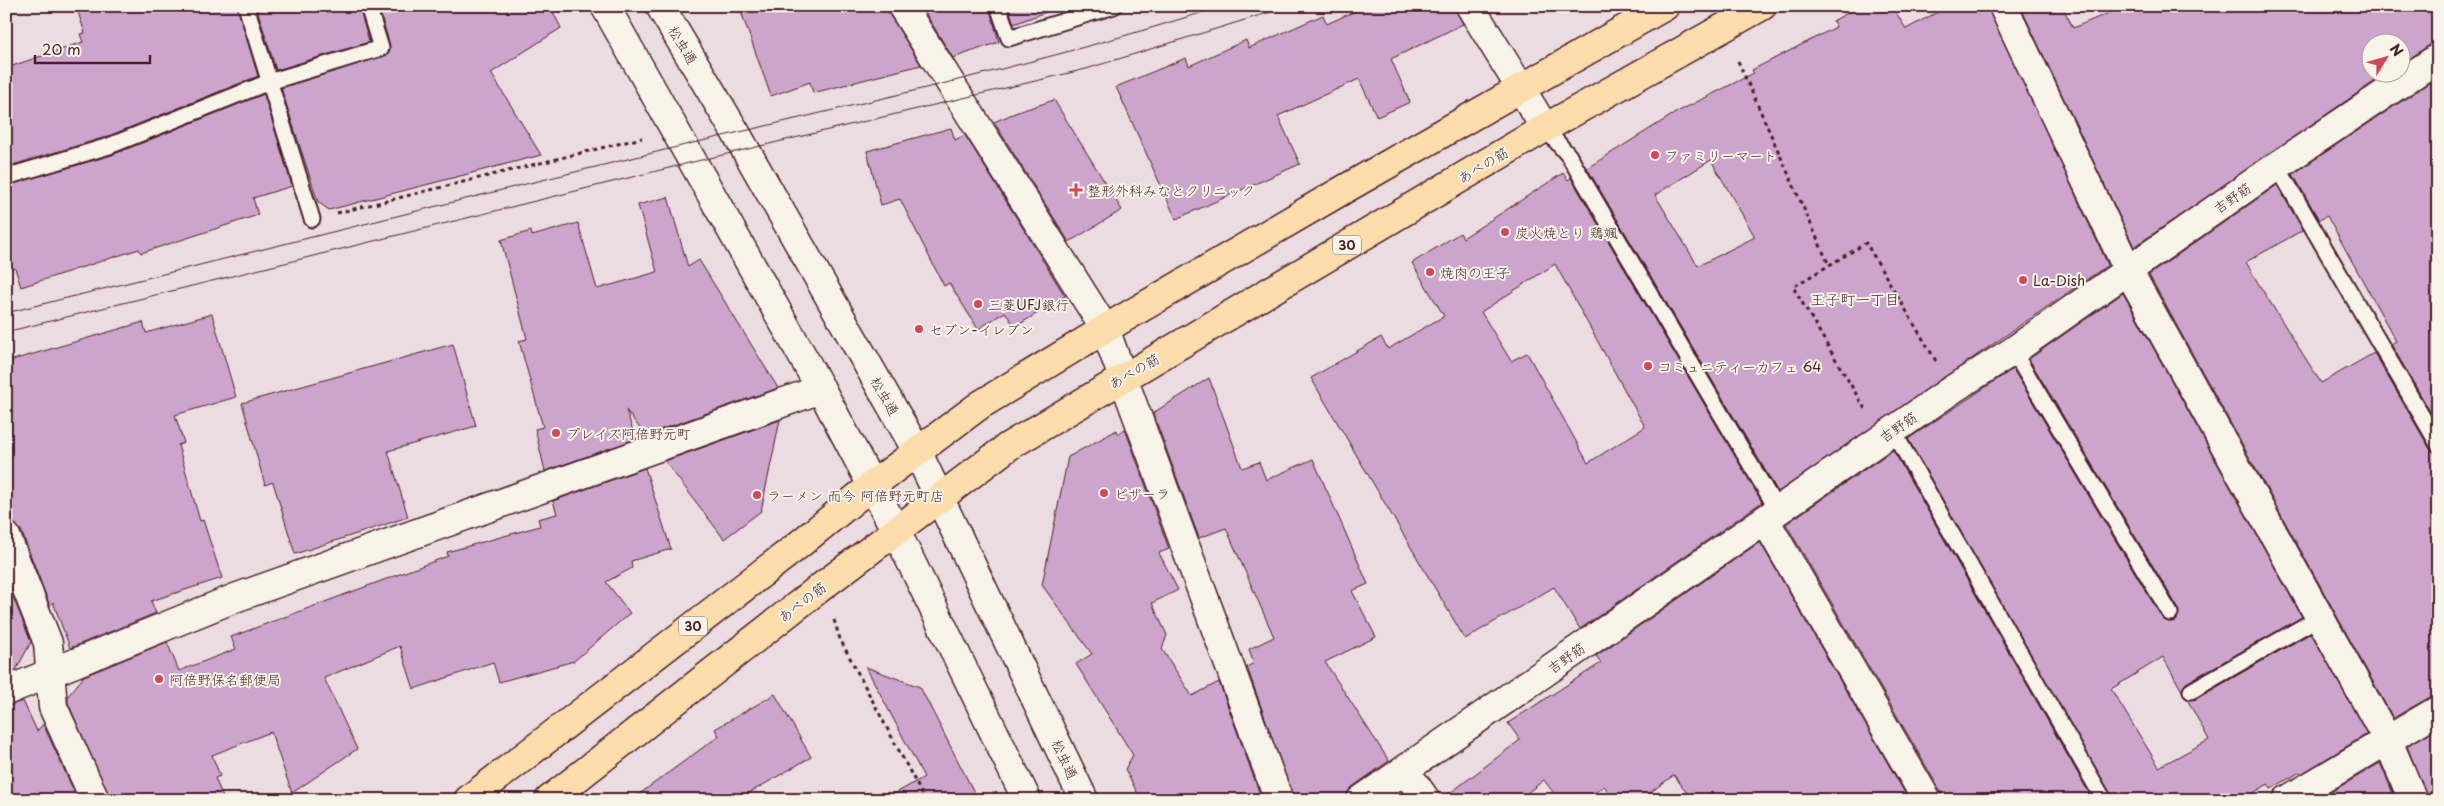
<svg xmlns="http://www.w3.org/2000/svg" width="2444" height="806" font-family="'Playpen Sans','Klee One',sans-serif">
<rect width="100%" height="100%" fill="#eadce0"/>
<filter id="ink" filterUnits="userSpaceOnUse"><feTurbulence type="fractalNoise" baseFrequency=".02" numOctaves="2"/><feDisplacementMap in="SourceGraphic" scale="10" xChannelSelector="R" yChannelSelector="G"/><feConvolveMatrix kernelMatrix="1 2 1 2 8 2 1 2 1" color-interpolation-filters="sRGB"/></filter>
<g filter="url(#ink)">
<path fill="#cda5cc" stroke="#4a1f2b" fill-rule="evenodd" d="M 76,6 L 237,6 L 258,76 L 106,137 L 6,167 L 6,68 L 83,42 L 80,34 L 85,33 Z
M 256,6 L 359,6 L 369,42 L 276,70 Z
M 378,6 L 550,6 L 561,28 L 491,73 L 541,155 L 329,210 L 318,202 L 281,88 L 387,55 L 390,45 Z
M 739,6 L 886,6 L 889,14 L 921,65 L 813,93 L 810,82 L 771,96 Z
M 921,6 L 989,6 L 999,42 L 953,58 Z
M 1008,6 L 1049,6 L 1049,11 L 1014,24 Z
M 1366,6 L 1454,6 L 1463,24 L 1391,59 L 1410,102 L 1377,117 L 1359,79 L 1278,116 L 1300,164 L 1176,219 L 1116,87 L 1186,58 L 1189,66 L 1246,40 L 1249,48 L 1323,15 L 1327,24 Z
M 1860,6 L 1892,6 L 1906,29 L 1949,6 L 1988,6 L 2108,265 L 1778,492 L 1587,168 L 1677,112 L 1754,73 L 1752,70 L 1836,27 L 1833,21 ZM 1711,160 L 1755,237 L 1698,266 L 1655,195 Z
M 2020,6 L 2062,6 L 2073,28 L 2125,6 L 2438,6 L 2438,42 L 2429,45 L 2402,64 L 2402,42 L 2372,42 L 2372,72 L 2388,72 L 2134,247 Z
M 2438,77 L 2438,425 L 2391,344 L 2396,341 L 2327,216 L 2319,220 L 2293,174 Z
M 264,94 L 292,186 L 253,198 L 258,215 L 141,253 L 139,249 L 21,287 L 15,268 L 6,271 L 6,186 L 112,155 Z
M 1054,100 L 1122,210 L 1069,242 L 994,122 L 1015,113 Z
M 951,128 L 955,140 L 965,135 L 1065,296 L 1015,327 L 1005,312 L 978,329 L 949,283 L 944,286 L 900,199 L 881,205 L 867,151 Z
M 1563,173 L 1568,180 L 1571,178 L 1762,502 L 1580,629 L 1554,587 L 1465,639 L 1311,378 L 1381,337 L 1388,349 L 1444,316 L 1412,263 L 1460,233 L 1463,238 ZM 1555,264 L 1645,427 L 1588,463 L 1527,353 L 1511,361 L 1481,312 Z
M 2277,185 L 2303,230 L 2246,262 L 2258,283 L 2321,383 L 2374,353 L 2430,449 L 2438,453 L 2438,694 L 2430,697 L 2393,718 L 2149,275 Z
M 668,197 L 688,267 L 699,260 L 778,388 L 645,435 L 626,410 L 636,439 L 545,471 L 535,429 L 543,427 L 519,341 L 527,339 L 501,240 L 531,231 L 532,236 L 578,223 L 597,289 L 657,272 L 638,205 Z
M 2123,293 L 2302,617 L 2186,683 L 2182,691 L 2163,657 L 2111,689 L 2159,767 L 2209,740 L 2187,699 L 2196,699 L 2311,633 L 2367,734 L 2301,774 L 2300,772 L 2271,789 L 2268,784 L 2242,800 L 2113,800 L 1908,439 L 2013,369 L 2162,618 L 2170,622 L 2175,621 L 2179,613 L 2178,608 L 2029,359 Z
M 212,314 L 236,397 L 175,415 L 184,443 L 178,445 L 200,521 L 203,520 L 222,578 L 151,601 L 156,613 L 70,648 L 53,602 L 50,606 L 21,530 L 15,524 L 6,521 L 6,362 L 143,322 L 146,333 Z
M 453,344 L 476,426 L 388,451 L 408,517 L 295,554 L 273,482 L 265,485 L 242,403 Z
M 1209,378 L 1242,468 L 1259,462 L 1266,480 L 1313,459 L 1368,584 L 1352,591 L 1376,637 L 1325,662 L 1389,761 L 1352,787 L 1347,793 L 1346,800 L 1294,800 L 1247,667 L 1254,663 L 1249,649 L 1274,637 L 1226,528 L 1199,538 L 1153,413 Z
M 780,420 L 761,511 L 724,539 L 665,461 Z
M 1125,429 L 1169,549 L 1159,553 L 1178,590 L 1152,603 L 1167,635 L 1162,649 L 1192,696 L 1219,682 L 1262,800 L 1141,800 L 1125,769 L 1133,755 L 1076,664 L 1092,654 L 1042,585 L 1068,457 L 1117,430 L 1118,434 Z
M 1893,450 L 2093,800 L 1943,800 L 1941,792 L 1786,524 Z
M 645,468 L 671,549 L 631,561 L 632,568 L 606,582 L 630,613 L 574,661 L 499,682 L 493,662 L 414,689 L 400,646 L 324,678 L 357,749 L 292,793 L 271,732 L 212,755 L 220,776 L 215,778 L 224,800 L 110,800 L 68,703 L 68,696 L 82,679 L 82,677 L 167,642 L 179,671 L 236,649 L 231,637 L 448,556 L 447,552 L 540,526 L 538,519 L 557,514 L 553,501 Z
M 1760,542 L 1909,800 L 1692,800 L 1674,775 L 1640,800 L 1615,800 L 1604,786 L 1585,800 L 1559,800 L 1544,780 L 1518,800 L 1441,800 L 1520,740 L 1508,723 L 1601,663 L 1596,656 Z
M 6,579 L 31,642 L 16,670 L 6,674 Z
M 866,667 L 920,687 L 978,800 L 884,800 L 924,777 Z
M 775,694 L 811,757 L 737,800 L 631,800 L 719,736 L 715,729 Z
M 23,701 L 37,731 L 43,724 L 78,800 L 6,800 L 6,706 Z
M 2438,728 L 2438,800 L 2428,800 L 2407,746 Z
M 2380,763 L 2396,800 L 2318,800 Z"/>
<g fill="none" stroke-linecap="round" stroke-linejoin="round">
<defs>
<path id="lane" d="M 246,6 L 312,219
M 998,6 L 1009,38 L 1114,6
M 1545,128 L 1569,156 L 1778,511
M 2277,166 L 2438,444
M 6,177 L 109,146 L 269,82 L 381,48 L 368,6
M 2013,351 L 2170,613
M 1893,431 L 2104,800
M 2191,691 L 2320,617"/>
<path id="street" d="M 902,6 L 1105,329 L 1279,800
M 1470,6 L 1545,128
M 2003,6 L 2128,270 L 2388,741 L 2413,800
M 1765,520 L 1927,800
M 6,536 L 48,643 L 53,707 L 95,800
M 6,691 L 235,598 L 821,389
M 1405,770 L 1426,800
M 1361,800 L 1953,389 L 2013,351 L 2277,166 L 2438,58
M 2287,800 L 2438,710"/>
<path id="secondary" d="M 605,6 L 821,389 L 896,531 L 1027,800
M 660,6 L 736,133 L 917,451 L 1084,800"/>
<path id="primary" d="M 468,800 L 796,547 L 871,486 L 980,405 L 1105,329 L 1343,190 L 1665,6
M 549,800 L 821,587 L 1009,446 L 1545,128 L 1762,6"/>
</defs>
<use href="#lane" stroke="#4a1f2b" stroke-width="19"/>
<use href="#street" stroke="#4a1f2b" stroke-width="31"/>
<use href="#secondary" stroke="#4a1f2b" stroke-width="31"/>
<use href="#primary" stroke="#4a1f2b" stroke-width="31"/>
<path stroke="#4a1f2b" stroke-width="3" stroke-dasharray="4 4" stroke-linecap="butt" d="M 1738,61 L 1829,265
M 337,213 L 642,138
M 1865,409 L 1793,287 L 1866,243 L 1936,361
M 834,620 L 840,639 L 925,800"/>
<use href="#lane" stroke="#f7f3e8" stroke-width="15"/>
<use href="#street" stroke="#f7f3e8" stroke-width="28"/>
<use href="#secondary" stroke="#f7f3e8" stroke-width="28"/>
<use href="#primary" stroke="#faddab" stroke-width="28"/>
<path stroke="#4a1f2b" stroke-width="1" d="M 6,313 C 233,257 459,200 685,145 C 865,102 1046,63 1222,6
M 6,332 L 693,162 L 1086,69 L 1290,6"/>
</g>
</g>
<g fill="#d1495b" stroke="#f7f3e8" stroke-width="2">
<circle cx="1655" cy="155" r="5"/>
<path d="M1073.5 182.5h5v5h5v5h-5v5h-5v-5h-5v-5h5z"/>
<circle cx="1505" cy="232" r="5"/>
<circle cx="1430" cy="272" r="5"/>
<circle cx="2023" cy="280" r="5"/>
<circle cx="978" cy="304" r="5"/>
<circle cx="919" cy="329" r="5"/>
<circle cx="1648" cy="366" r="5"/>
<circle cx="556" cy="433" r="5"/>
<circle cx="1104" cy="493" r="5"/>
<circle cx="757" cy="495" r="5"/>
<circle cx="159" cy="679" r="5"/>
</g>
<g text-anchor="middle" dominant-baseline="central" stroke-width="4" stroke-linejoin="round" paint-order="stroke">
<g fill="#f7f3e8" stroke="#7e5f64" stroke-width="1">
<rect x="1333" y="235.5" width="28" height="19" rx="4"/>
<rect x="679" y="616.5" width="28" height="19" rx="4"/>
</g>
<g font-size="12" font-weight="bold" fill="#4a1f2b">
<text x="1347" y="245">30</text>
<text x="693" y="626">30</text>
</g>
<g font-size="14" fill="#4a1f2b" stroke="#f7f3e8">
<text transform="translate(683 45) rotate(59)">松虫通</text>
<text transform="translate(1483 165) rotate(-31)">あべの筋</text>
<text transform="translate(2232 198) rotate(-35)">吉野筋</text>
<text transform="translate(1134 371) rotate(-30)">あべの筋</text>
<text transform="translate(885 396) rotate(60)">松虫通</text>
<text transform="translate(1898 427) rotate(-35)">吉野筋</text>
<text transform="translate(802 602) rotate(-38)">あべの筋</text>
<text transform="translate(1566 658) rotate(-35)">吉野筋</text>
<text transform="translate(1065 759) rotate(65)">松虫通</text>
</g>
<g font-size="14" fill="#4a1f2b" stroke="#f7f3e8" text-anchor="start">
<text x="1665" y="155">ファミリーマート</text>
<text x="1087" y="190">整形外科みなとクリニック</text>
<text x="1515" y="232">炭火焼とり 鶏颯</text>
<text x="1440" y="272">焼肉の王子</text>
<text x="2033" y="280">La-Dish</text>
<text x="988" y="304">三菱UFJ銀行</text>
<text x="929" y="329">セブン-イレブン</text>
<text x="1658" y="366">コミュニティーカフェ 64</text>
<text x="566" y="433">プレイズ阿倍野元町</text>
<text x="1114" y="493">ピザーラ</text>
<text x="767" y="495">ラーメン 而今 阿倍野元町店</text>
<text x="169" y="679">阿倍野保名郵便局</text>
</g>
<g font-size="15" fill="#4a1f2b" stroke="#f7f3e8">
<text x="1855" y="298">王子町一丁目</text>
</g>
</g>
<rect width="2444" height="806" fill="none" stroke="#f7f3e8" stroke-width="25"/>
<rect x="12" y="12" width="2419" height="781" fill="none" stroke="#4a1f2b" stroke-width="2" filter="url(#ink)"/>
<g transform="translate(2386 58) rotate(53)"><circle r="24" fill="#f7f3e8" stroke="#b29e9c"/>
<path d="M0-4L9 19L0 12L-9 19Z" fill="#d1495b"/>
<text y="-8" font-size="14" font-weight="bold" text-anchor="middle" fill="#4a1f2b">N</text>
</g>
<path d="M35 55v8h115v-8" fill="none" stroke="#4a1f2b" stroke-width="2.5"/>
<text x="42" y="55" font-size="15" fill="#4a1f2b" stroke="#f7f3e8" stroke-width="4" paint-order="stroke">20 m</text>
</svg>
